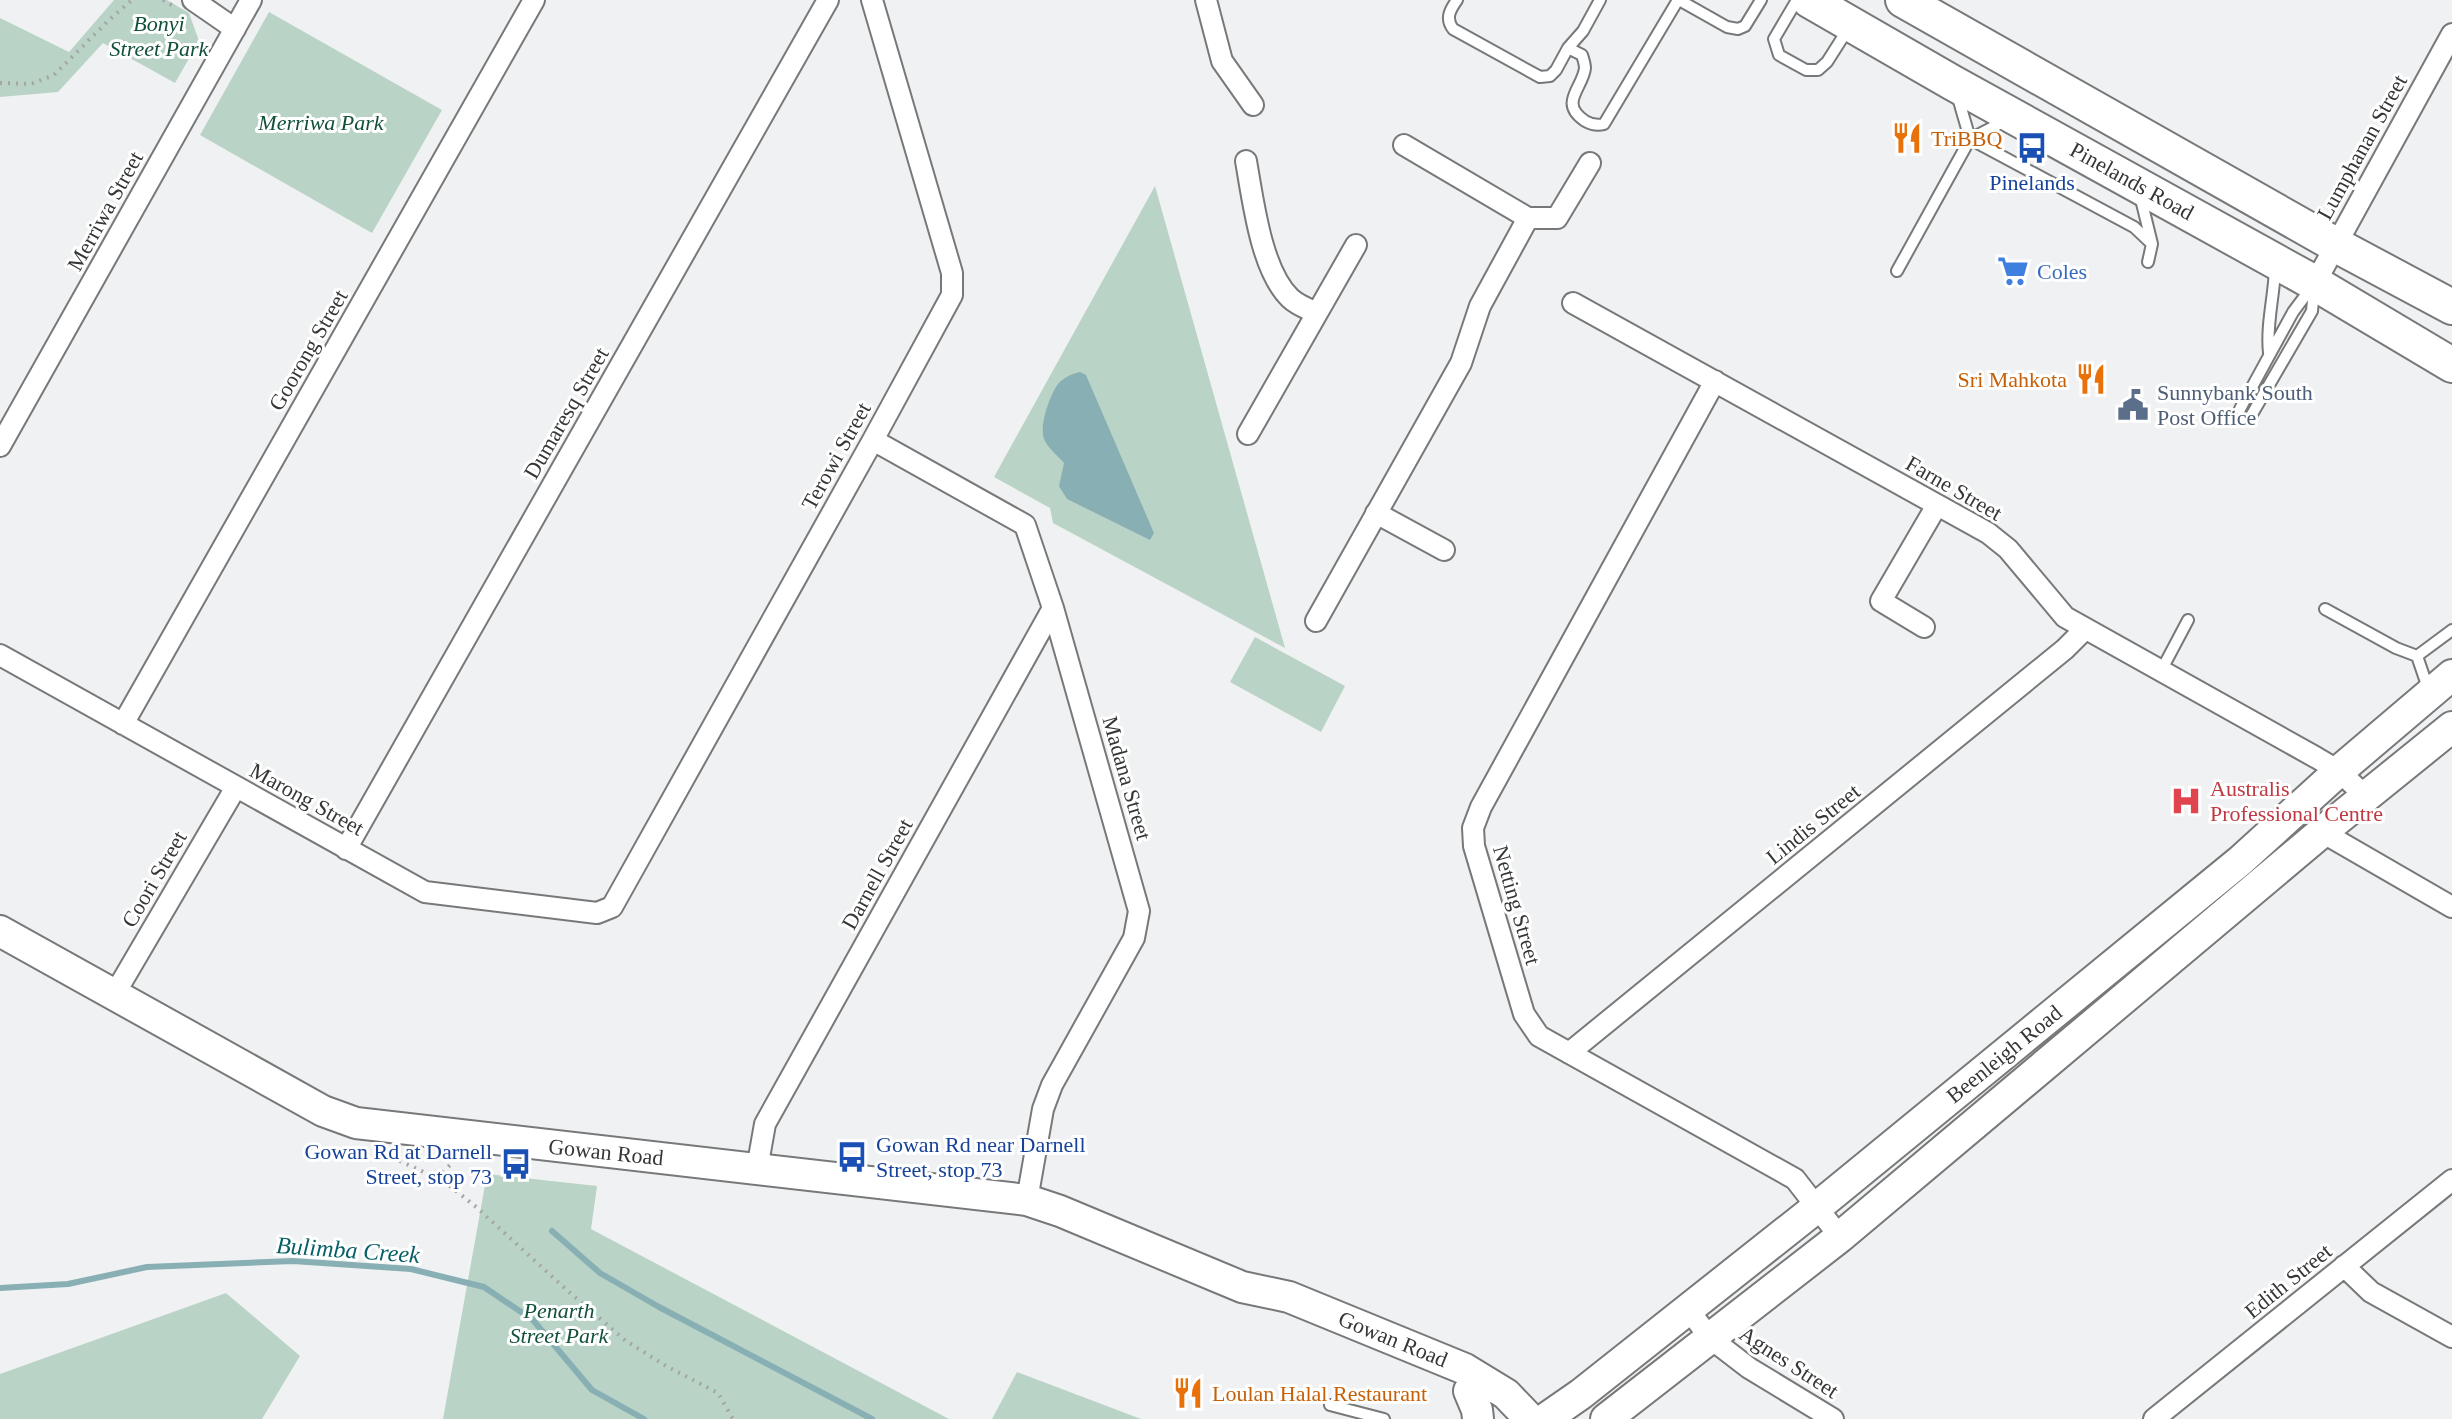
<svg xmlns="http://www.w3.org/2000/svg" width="2452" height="1419" font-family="'Times New Roman',serif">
<rect width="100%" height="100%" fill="#f0f1f2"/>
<path fill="#b9d4c6" d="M 114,0 L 167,0 L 189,13 L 199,41 L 175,83 L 103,43 L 58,92 L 0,97 L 0,18 L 69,52 Z
M 269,12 L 442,110 L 372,233 L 200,135 Z
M 1155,186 L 1285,648 L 1053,523 L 1050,508 L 994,477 Z
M 1255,637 L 1345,686 L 1321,732 L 1230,682 Z
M 487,1174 L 597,1186 L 591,1229 L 949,1419 L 443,1419 Z
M 226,1293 L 300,1356 L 262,1419 L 0,1419 L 0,1374 Z
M 1017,1372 L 1141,1419 L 992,1419 Z"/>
<path fill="#88b0b4" d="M 1080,372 L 1086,375 L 1154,533 L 1150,540 L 1067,499 L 1059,486 L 1064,463 C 1058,456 1047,447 1044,439 C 1039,425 1050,395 1058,384 C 1064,377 1072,374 1080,372 Z"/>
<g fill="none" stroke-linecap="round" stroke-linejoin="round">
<path stroke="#88b0b4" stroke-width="6" d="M 552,1231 L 600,1273 L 659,1307 L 872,1419
M 0,1288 L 68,1284 L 147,1267 L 293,1261 L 411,1269 L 484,1287 L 533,1320 L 592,1390 L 644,1419"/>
<defs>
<path id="service" d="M 1457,0 C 1450,10 1445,18 1453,29 L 1540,77 L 1550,76 L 1556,70 L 1568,48 L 1583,31 L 1600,0
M 1679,0 L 1727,27 L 1738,29 L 1745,26 L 1761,0
M 1797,0 L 1774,39 L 1779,55 L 1806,70 L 1818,70 L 1827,62 L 1848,29
M 1568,48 L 1582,55 C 1583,58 1585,64 1585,68 C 1583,88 1558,103 1585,121 C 1592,125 1597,126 1604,124 L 1678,0
M 1957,94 L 1970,139 L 2134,227 L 2152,244
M 2140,195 L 2152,244 L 2148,262
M 1897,271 L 1970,139 L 2005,121
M 2269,353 C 2266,325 2274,297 2275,269
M 2240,409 L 2293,312 L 2311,288
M 2251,416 L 2312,311 L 2314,290
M 2325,609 L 2396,648 L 2417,656
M 2161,671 L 2188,620
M 2429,691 L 2417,656 L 2452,630
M 1330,1405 L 1384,1419"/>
<path id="minor" d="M 193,0 L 235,29
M 1206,0 L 1222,61 L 1253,105
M 1404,145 L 1528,218 L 1557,218 L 1590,163
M 1246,161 C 1253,200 1261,270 1290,298 C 1297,305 1308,309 1317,313
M 2315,283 L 2452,34
M 1573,303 L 1988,533 L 2008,549 L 2065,617 L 2317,758 L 2339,771 L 2366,797
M 1715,381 L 1481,807 L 1473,828 L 1474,846 L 1524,1014 L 1539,1036 L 1795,1179 L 1840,1237
M 1248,434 L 1356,245
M 873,440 L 1025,525 L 1053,608 L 1139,911 L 1134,938 L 1052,1085 L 1043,1109 L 1027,1200
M 0,446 L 251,0
M 1376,513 L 1444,550
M 1316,621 L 1461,363 L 1480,306 L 1528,218
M 1924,627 L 1881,601 L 1937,505
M 0,655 L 425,892 L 597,913 L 612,907 L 873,440 L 952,295 L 952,273 L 872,0
M 123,724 L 534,0
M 2322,832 L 2452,907
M 346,849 L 828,0
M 114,995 L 236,787
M 1569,1053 L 2065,649 L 2085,629
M 757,1169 L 765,1124 L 1053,608
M 2344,1266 L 2371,1292 L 2452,1337
M 1688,1309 L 1710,1338 L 1749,1368 L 1833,1419
M 2154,1419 L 2452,1180"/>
<path id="secondary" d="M 0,931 L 323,1111 L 356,1123 L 1027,1200 L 1060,1211 L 1242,1287 L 1289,1297 L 1465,1369 L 1506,1394 L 1530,1419
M 1469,1391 L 1477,1410 L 1478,1419
M 1545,1419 L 1581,1394 L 1816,1208 L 2240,861 L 2339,771 L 2452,675
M 1606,1419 L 1840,1237 L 2322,832 L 2452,727"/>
<path id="primary" d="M 1809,0 L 1953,83 L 2311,281 L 2452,365
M 1903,0 L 2336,245 L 2452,307"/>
</defs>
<use href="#service" stroke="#777879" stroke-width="14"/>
<use href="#minor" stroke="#777879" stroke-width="24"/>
<use href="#secondary" stroke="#777879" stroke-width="34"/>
<use href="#primary" stroke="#777879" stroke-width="38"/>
<path stroke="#a4a5a5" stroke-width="4" stroke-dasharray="2 6" stroke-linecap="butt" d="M 163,0 L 175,7
M 0,83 L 31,84 L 54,75 L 109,20 L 132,0
M 385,1154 L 445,1182 L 475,1206 L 569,1292 L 626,1341 L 666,1366 L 718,1393 L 733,1419
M 437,1178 L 453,1162"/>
<use href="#service" stroke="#fff" stroke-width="10"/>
<use href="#minor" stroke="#fff" stroke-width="20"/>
<use href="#secondary" stroke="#fff" stroke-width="30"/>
<use href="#primary" stroke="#fff" stroke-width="34"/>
</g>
<defs>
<symbol id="restaurant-bare" viewBox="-9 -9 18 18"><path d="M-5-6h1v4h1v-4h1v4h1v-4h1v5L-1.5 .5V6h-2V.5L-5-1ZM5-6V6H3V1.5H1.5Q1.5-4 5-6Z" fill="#e8710a" stroke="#fff" stroke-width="2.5" paint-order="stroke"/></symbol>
<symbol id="bus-bare" viewBox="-9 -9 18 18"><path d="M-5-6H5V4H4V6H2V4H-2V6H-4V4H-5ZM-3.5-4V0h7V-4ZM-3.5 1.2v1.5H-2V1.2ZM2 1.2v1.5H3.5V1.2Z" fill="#1a4fb4" stroke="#fff" stroke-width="2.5" paint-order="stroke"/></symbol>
<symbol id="supermarket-bare" viewBox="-9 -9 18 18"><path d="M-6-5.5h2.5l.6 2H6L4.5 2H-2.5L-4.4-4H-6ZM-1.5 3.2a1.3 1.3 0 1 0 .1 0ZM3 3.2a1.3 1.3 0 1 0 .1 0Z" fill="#3f7fe0" stroke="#fff" stroke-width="2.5" paint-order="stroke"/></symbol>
<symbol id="civic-bare" viewBox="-9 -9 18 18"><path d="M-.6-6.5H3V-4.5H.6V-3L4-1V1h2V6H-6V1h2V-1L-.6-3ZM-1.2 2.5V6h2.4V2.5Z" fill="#5c6f8a" stroke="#fff" stroke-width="2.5" paint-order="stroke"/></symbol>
<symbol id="hospital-bare" viewBox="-9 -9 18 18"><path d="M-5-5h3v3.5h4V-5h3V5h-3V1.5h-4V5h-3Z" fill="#e0444e" stroke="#fff" stroke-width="2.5" paint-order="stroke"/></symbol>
</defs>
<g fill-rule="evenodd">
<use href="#restaurant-bare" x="1885" y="116" width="44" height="44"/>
<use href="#bus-bare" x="2010" y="126" width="44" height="44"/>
<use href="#supermarket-bare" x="1991" y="249" width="44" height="44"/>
<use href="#restaurant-bare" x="2069" y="357" width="44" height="44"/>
<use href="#civic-bare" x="2111" y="383" width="44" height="44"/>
<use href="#hospital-bare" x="2164" y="779" width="44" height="44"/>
<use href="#bus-bare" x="830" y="1135" width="44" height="44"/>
<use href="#bus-bare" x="494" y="1142" width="44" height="44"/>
<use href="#restaurant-bare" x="1166" y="1371" width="44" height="44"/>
</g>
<g text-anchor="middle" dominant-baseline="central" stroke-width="6" stroke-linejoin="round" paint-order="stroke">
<g font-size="22" font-style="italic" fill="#125039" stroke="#fff">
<text x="159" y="23">Bonyi<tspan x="159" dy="25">Street Park</tspan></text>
<text x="321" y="122">Merriwa Park</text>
<text x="559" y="1310">Penarth<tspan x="559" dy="25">Street Park</tspan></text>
</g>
<g font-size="22" fill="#c56008" stroke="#fff" text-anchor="start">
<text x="1931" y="138">TriBBQ</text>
<text x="2067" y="379" text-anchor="end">Sri Mahkota</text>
<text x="1212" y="1393">Loulan Halal Restaurant</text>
</g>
<g font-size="22" fill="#353636" stroke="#fff">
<text transform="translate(2362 147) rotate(-61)">Lumphanan Street</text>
<text transform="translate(2132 181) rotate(29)">Pinelands Road</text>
<text transform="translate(105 211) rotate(-61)">Merriwa Street</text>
<text transform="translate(308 350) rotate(-60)">Goorong Street</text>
<text transform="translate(566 413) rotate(-60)">Dumaresq Street</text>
<text transform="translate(836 456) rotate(-61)">Terowi Street</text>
<text transform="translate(1954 488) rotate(30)">Farne Street</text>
<text transform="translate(1127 778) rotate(74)">Madana Street</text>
<text transform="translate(307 799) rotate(29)">Marong Street</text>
<text transform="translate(1813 824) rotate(-39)">Lindis Street</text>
<text transform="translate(877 874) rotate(-61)">Darnell Street</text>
<text transform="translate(154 879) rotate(-60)">Coori Street</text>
<text transform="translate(1517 905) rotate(74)">Netting Street</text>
<text transform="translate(2004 1054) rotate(-39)">Beenleigh Road</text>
<text transform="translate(606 1152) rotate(6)">Gowan Road</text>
<text transform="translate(2288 1281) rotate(-39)">Edith Street</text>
<text transform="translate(1393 1339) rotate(22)">Gowan Road</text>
<text transform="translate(1789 1362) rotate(33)">Agnes Street</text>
</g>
<g font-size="22" fill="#164399" stroke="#fff">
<text x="2032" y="182">Pinelands</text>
<text x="876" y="1144" text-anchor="start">Gowan Rd near Darnell<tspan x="876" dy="25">Street, stop 73</tspan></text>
<text x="492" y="1151" text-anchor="end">Gowan Rd at Darnell<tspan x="492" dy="25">Street, stop 73</tspan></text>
</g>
<g font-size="22" fill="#366cbe" stroke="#fff" text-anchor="start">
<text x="2037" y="271">Coles</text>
</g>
<g font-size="22" fill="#4e5e75" stroke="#fff" text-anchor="start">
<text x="2157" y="392">Sunnybank South<tspan x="2157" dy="25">Post Office</tspan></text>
</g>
<g font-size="22" fill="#be3a42" stroke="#fff" text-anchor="start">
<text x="2210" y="788">Australis<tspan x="2210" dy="25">Professional Centre</tspan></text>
</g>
<g font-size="24" font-style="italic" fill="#075f66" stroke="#fff">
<text transform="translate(348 1250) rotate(4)">Bulimba Creek</text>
</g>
</g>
</svg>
